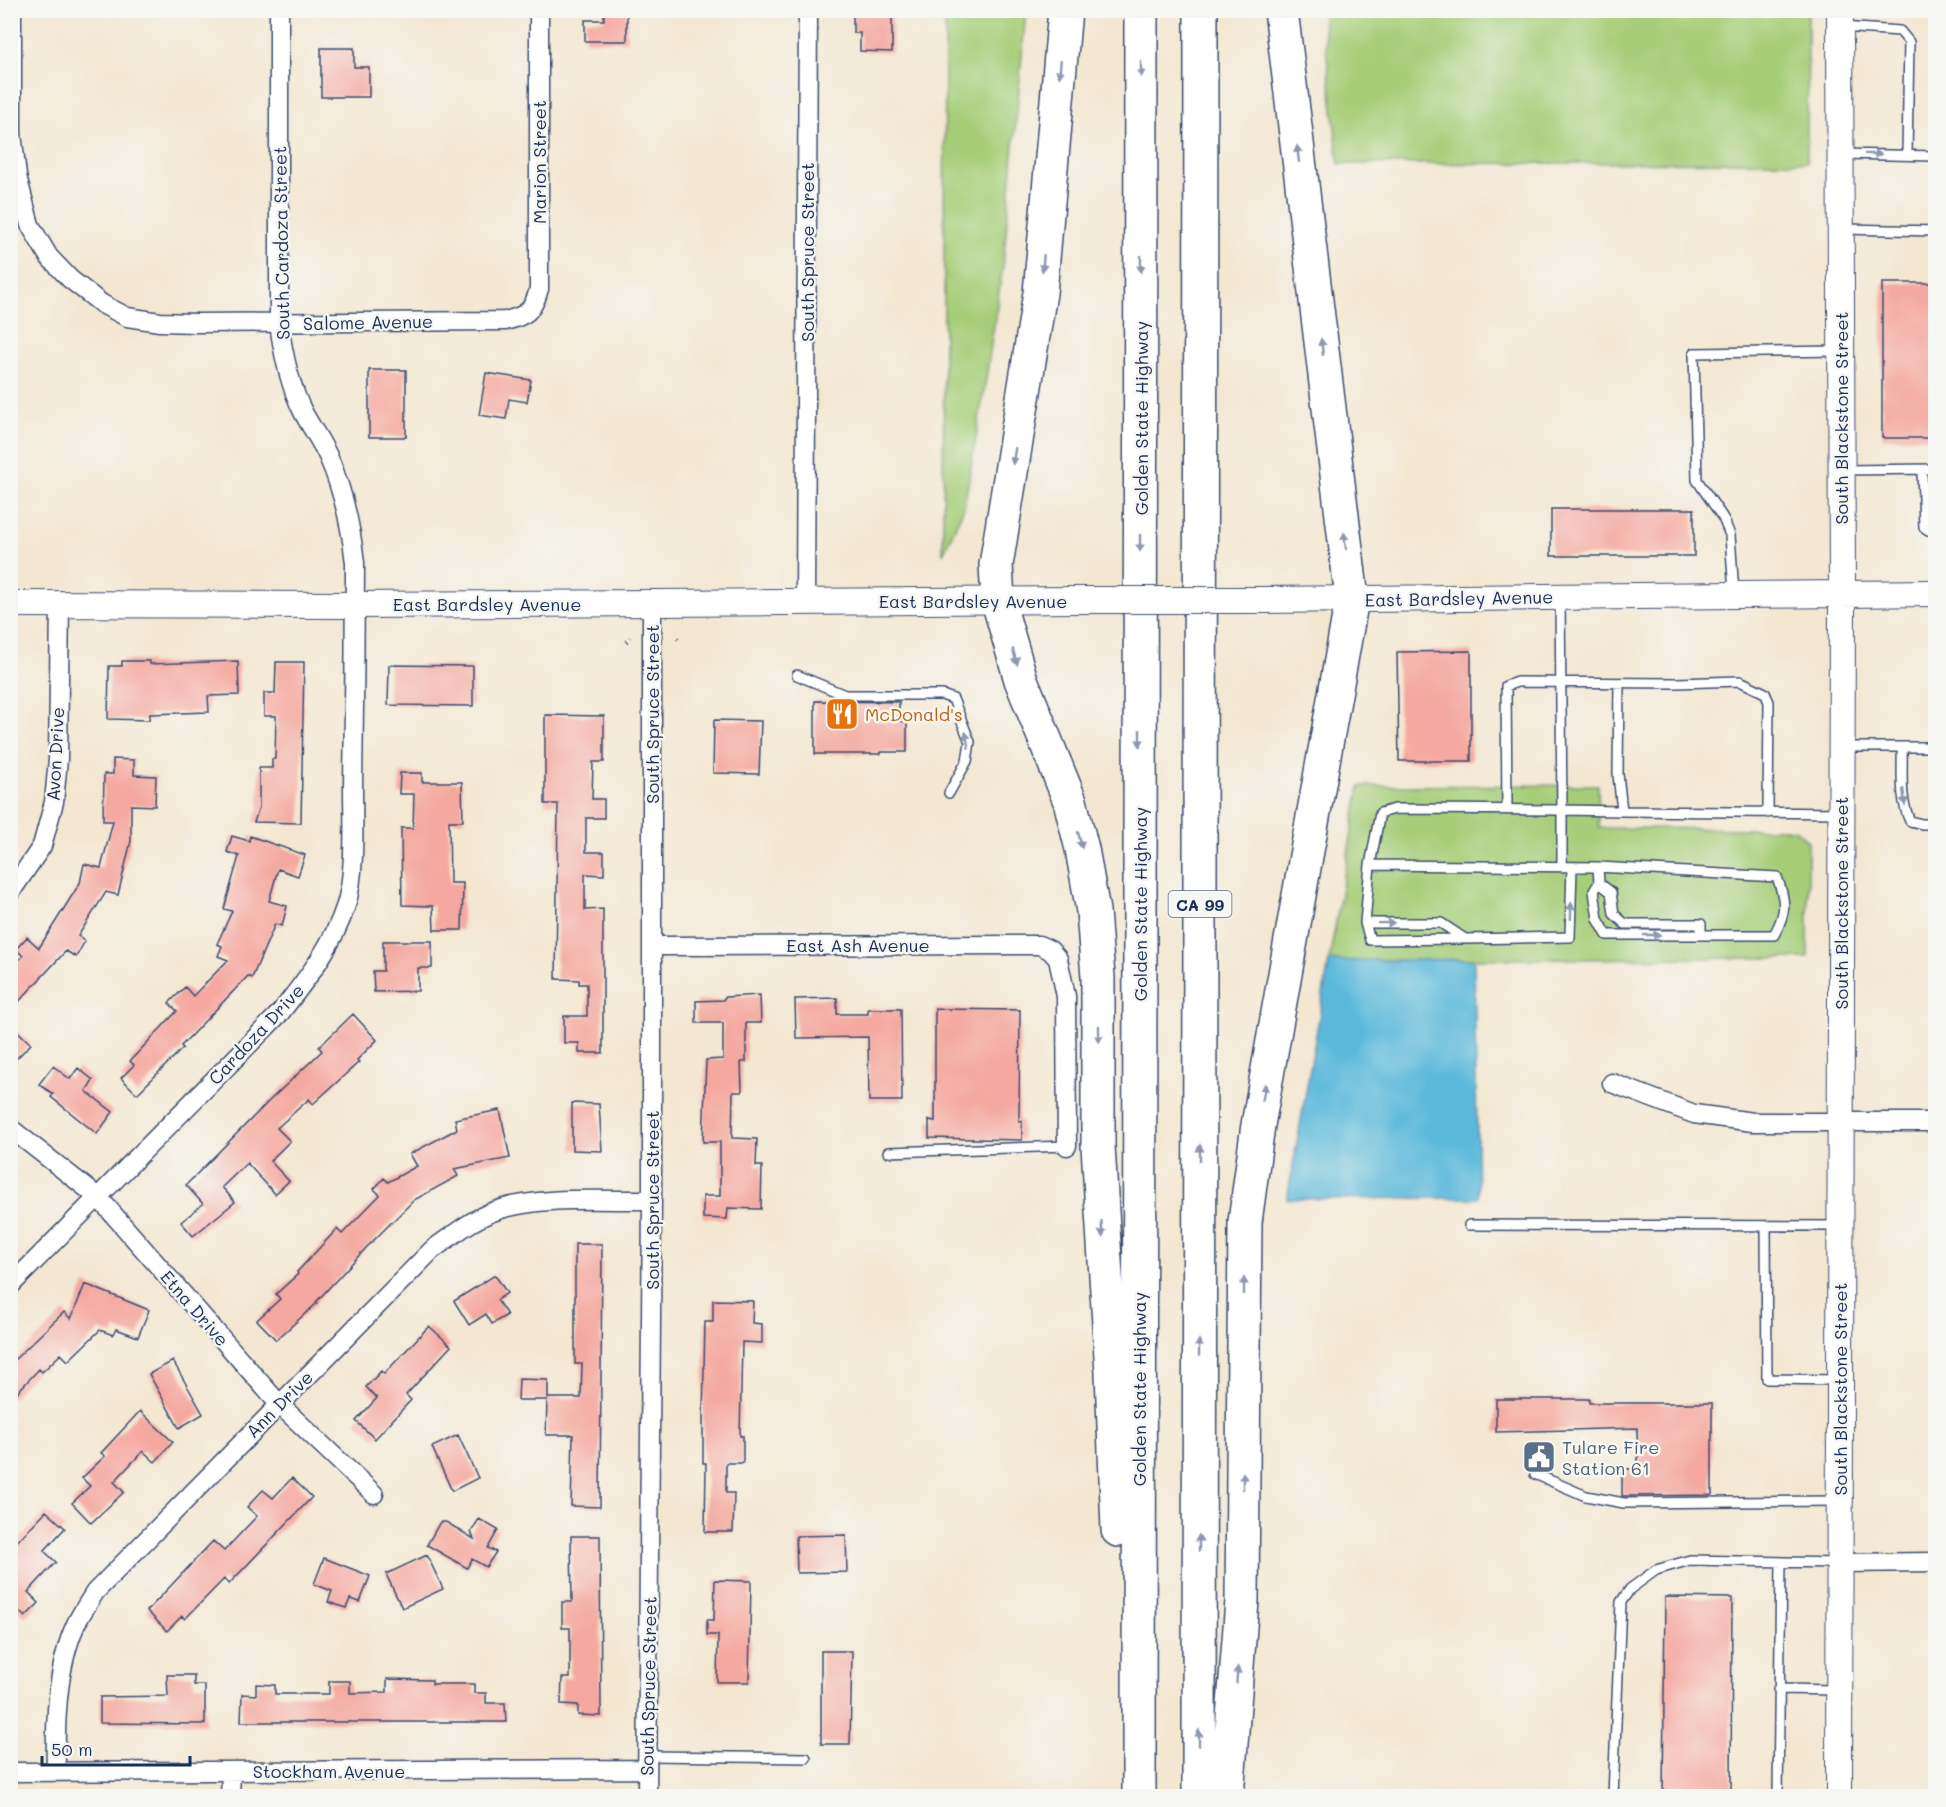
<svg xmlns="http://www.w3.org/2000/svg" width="1946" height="1807" font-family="Mali,sans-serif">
<rect width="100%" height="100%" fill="#f6f6f2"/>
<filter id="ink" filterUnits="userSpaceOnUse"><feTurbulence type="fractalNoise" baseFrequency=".0167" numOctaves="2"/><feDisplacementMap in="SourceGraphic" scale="12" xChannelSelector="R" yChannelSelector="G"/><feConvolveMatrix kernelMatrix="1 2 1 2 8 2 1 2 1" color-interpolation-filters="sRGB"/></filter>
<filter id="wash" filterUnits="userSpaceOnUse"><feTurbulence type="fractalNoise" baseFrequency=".008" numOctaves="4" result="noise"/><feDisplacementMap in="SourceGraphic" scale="24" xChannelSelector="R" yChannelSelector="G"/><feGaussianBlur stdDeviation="1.35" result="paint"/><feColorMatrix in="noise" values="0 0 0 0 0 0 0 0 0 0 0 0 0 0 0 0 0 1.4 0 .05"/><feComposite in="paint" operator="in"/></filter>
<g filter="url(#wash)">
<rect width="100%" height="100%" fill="#f3e7d1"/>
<path fill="#a6cd78" stroke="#607e6b" stroke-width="1.5" d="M 945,11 L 1026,11 L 1003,265 L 986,379 L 964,507 L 943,554 Z
M 1322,11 L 1808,11 L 1807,162 L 1339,164 Z
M 1598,785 L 1599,828 L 1795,829 L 1808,842 L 1808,958 L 1474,959 L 1329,961 L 1360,786 Z"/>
<path fill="#5cb9da" stroke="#3c749c" stroke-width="1.5" d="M 1474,959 L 1478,1198 L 1287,1199 L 1329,961 Z"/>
<g id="blocks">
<path fill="#f4a89f" d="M 604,10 L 627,10 L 627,41 L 585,41 L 585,20 L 604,20 Z
M 853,10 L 892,10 L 892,52 L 860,51 L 860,33 L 853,33 Z
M 321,48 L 354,48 L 354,67 L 369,67 L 369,97 L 321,97 Z
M 1882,283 L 1935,283 L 1935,438 L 1882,438 Z
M 369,370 L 406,370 L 406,437 L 369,437 Z
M 486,373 L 531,380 L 527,402 L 509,399 L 506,419 L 479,415 Z
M 1551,509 L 1694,509 L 1694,556 L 1551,556 Z
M 1471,651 L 1471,761 L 1399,761 L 1397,652 Z
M 122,661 L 150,661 L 150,664 L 238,661 L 239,695 L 208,696 L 209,712 L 150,714 L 149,720 L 108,719 L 109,666 L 122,666 Z
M 276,662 L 304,662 L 301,823 L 254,822 L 259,808 L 259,768 L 272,768 L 272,759 L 275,759 L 276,716 L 264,716 L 264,693 L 275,693 Z
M 389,665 L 473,666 L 473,706 L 388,705 Z
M 815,701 L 899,702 L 899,721 L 907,722 L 907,752 L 881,752 L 881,754 L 815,754 Z
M 545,715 L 604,716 L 604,762 L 593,762 L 592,799 L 604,799 L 604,818 L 586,818 L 586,852 L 604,852 L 604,875 L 585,874 L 585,910 L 603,909 L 603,1053 L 579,1053 L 579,1043 L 564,1043 L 564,1016 L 587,1016 L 587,984 L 579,984 L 579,980 L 556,979 L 558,804 L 545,804 Z
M 714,720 L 761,721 L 759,774 L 713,773 Z
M 113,759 L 134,760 L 134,775 L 156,776 L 155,806 L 131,805 L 131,841 L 118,895 L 106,892 L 78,936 L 85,941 L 76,957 L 66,951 L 10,1011 L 10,969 L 23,956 L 16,949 L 27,937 L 39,948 L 80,883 L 84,864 L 101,868 L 113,821 L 103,821 L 104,774 L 113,774 Z
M 400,773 L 422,773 L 422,782 L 462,782 L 463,821 L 449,821 L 450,883 L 463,883 L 462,930 L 434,930 L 433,906 L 402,905 L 401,828 L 413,828 L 414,794 L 399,794 Z
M 232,836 L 249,841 L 250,836 L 305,855 L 298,876 L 278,869 L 269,901 L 287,906 L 282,926 L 275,924 L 252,978 L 248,976 L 181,1046 L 183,1048 L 137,1094 L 121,1078 L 134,1065 L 130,1061 L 177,1011 L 169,1003 L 185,987 L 193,996 L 228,960 L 218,956 L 222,946 L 217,944 L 232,911 L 224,909 L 239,856 L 227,852 Z
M 383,941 L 432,941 L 432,968 L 418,968 L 418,991 L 374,992 L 373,971 L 383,971 Z
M 760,995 L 761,1023 L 746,1023 L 746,1062 L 741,1062 L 742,1092 L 733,1092 L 732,1138 L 757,1139 L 756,1166 L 762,1166 L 761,1209 L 728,1208 L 727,1219 L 703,1218 L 703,1196 L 720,1196 L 720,1142 L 703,1142 L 706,1060 L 723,1059 L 723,1023 L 696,1023 L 696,1001 L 723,1000 L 725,997 Z
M 837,998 L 837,1014 L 868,1014 L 868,1009 L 901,1009 L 902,1101 L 869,1101 L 868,1037 L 796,1038 L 795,999 Z
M 935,1009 L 1020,1010 L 1019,1121 L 1022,1121 L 1022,1140 L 929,1138 L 929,1120 L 935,1121 Z
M 353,1014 L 377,1040 L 357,1060 L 359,1062 L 313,1104 L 309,1099 L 277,1128 L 290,1141 L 270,1161 L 289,1181 L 275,1194 L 247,1163 L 222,1187 L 235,1202 L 193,1236 L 181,1222 L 203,1204 L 186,1185 L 268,1102 L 322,1051 L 319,1047 Z
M 10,1024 L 31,1044 L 10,1065 Z
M 53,1066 L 70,1079 L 78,1068 L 93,1080 L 86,1091 L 113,1112 L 97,1134 L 51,1097 L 53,1094 L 39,1084 Z
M 572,1103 L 599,1104 L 602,1151 L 572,1150 Z
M 500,1110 L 510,1158 L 454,1169 L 458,1176 L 414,1200 L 366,1248 L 316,1302 L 317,1303 L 276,1340 L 257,1320 L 280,1299 L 276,1294 L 298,1274 L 297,1272 L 337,1229 L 342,1234 L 380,1195 L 374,1189 L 384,1178 L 388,1182 L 417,1166 L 410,1154 L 457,1129 L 455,1119 Z
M 575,1244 L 602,1244 L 600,1507 L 571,1506 L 573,1435 L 546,1435 L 547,1400 L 518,1400 L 519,1379 L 548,1380 L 548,1398 L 581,1398 L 582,1364 L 575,1364 Z
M 495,1275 L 507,1293 L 497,1300 L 507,1315 L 492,1324 L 486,1314 L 469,1325 L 454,1301 Z
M 85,1284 L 149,1310 L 138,1337 L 116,1329 L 113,1335 L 100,1330 L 68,1361 L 61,1354 L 42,1372 L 39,1369 L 10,1400 L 10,1364 L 64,1312 L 71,1319 Z
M 713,1300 L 753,1301 L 752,1323 L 762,1324 L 762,1343 L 742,1342 L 740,1436 L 743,1436 L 743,1463 L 726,1463 L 726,1493 L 734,1493 L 733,1532 L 705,1532 L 706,1463 L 703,1463 L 703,1417 L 705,1322 L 713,1322 Z
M 429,1326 L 451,1346 L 406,1395 L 411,1400 L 375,1439 L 356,1421 L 377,1398 L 366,1387 L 381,1371 L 384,1374 Z
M 173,1361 L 203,1414 L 179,1428 L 149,1374 Z
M 1496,1399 L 1589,1399 L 1589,1403 L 1712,1403 L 1712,1495 L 1622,1496 L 1622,1469 L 1638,1469 L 1637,1428 L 1496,1432 Z
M 140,1411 L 173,1442 L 155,1462 L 143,1451 L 114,1482 L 124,1492 L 91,1523 L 72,1503 L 90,1486 L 82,1478 L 105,1456 L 101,1453 Z
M 458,1435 L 478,1478 L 452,1491 L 432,1447 Z
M 292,1478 L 312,1497 L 229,1584 L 224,1579 L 185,1619 L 182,1616 L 167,1631 L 147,1611 L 213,1541 L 224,1551 L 257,1516 L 247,1507 L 263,1490 L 273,1498 Z
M 46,1511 L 65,1528 L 44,1551 L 56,1562 L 28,1592 L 39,1603 L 25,1617 L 14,1606 L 10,1610 L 10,1549 Z
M 479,1519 L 498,1530 L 488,1548 L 496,1552 L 486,1567 L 472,1559 L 467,1568 L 427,1545 L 440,1522 L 446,1522 L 474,1539 L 471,1532 Z
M 846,1535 L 847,1572 L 797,1573 L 796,1536 Z
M 571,1536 L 600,1536 L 601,1716 L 578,1715 L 578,1705 L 561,1704 L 562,1678 L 570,1678 L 570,1628 L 562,1628 L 562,1602 L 572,1602 Z
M 427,1555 L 443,1589 L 402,1608 L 386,1574 Z
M 324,1558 L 370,1576 L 360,1602 L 350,1599 L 346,1608 L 328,1602 L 332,1591 L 314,1584 Z
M 715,1580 L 751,1581 L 749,1682 L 717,1682 L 718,1635 L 707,1635 L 707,1620 L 714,1620 Z
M 1665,1597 L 1732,1598 L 1731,1797 L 1663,1797 Z
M 821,1651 L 852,1651 L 850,1744 L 821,1744 Z
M 167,1675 L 194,1675 L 194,1685 L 205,1685 L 205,1724 L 100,1723 L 100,1697 L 168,1696 Z
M 387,1679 L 432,1680 L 432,1684 L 474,1684 L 474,1693 L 486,1693 L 486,1703 L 505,1703 L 506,1722 L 241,1722 L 242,1694 L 256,1695 L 256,1684 L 275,1685 L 275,1694 L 329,1694 L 329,1681 L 350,1681 L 350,1693 L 387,1692 Z"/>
</g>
</g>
<g filter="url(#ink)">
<use href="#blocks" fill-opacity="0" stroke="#3b4b6f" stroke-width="1.5"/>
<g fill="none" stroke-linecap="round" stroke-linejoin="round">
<defs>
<path id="service" d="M 1841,27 L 1900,31 L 1909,42 L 1907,155
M 1842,154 L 1936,156
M 1842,229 L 1936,231
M 1842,470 L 1936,469
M 1922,470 L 1924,527 L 1928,530 L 1936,531
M 1734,593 L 1730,535 L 1723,518 L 1697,480 L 1694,353 L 1840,351
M 1560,599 L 1562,810 L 1622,811
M 797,675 L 845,695 L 942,695 L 953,699 L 970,742 L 967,761 L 949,793
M 1619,683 L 1618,774 L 1622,811 L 1840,813
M 1844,747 L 1936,747
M 1902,747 C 1903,771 1899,799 1910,821 L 1922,824 L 1936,824
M 1507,809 L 1506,686 L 1517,682 L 1677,683 L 1740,681 L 1765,693 L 1769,702 L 1768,813
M 1370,865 L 1598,867 L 1777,877 C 1786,902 1787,911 1774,935 L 1607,935 L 1598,919 L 1594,891 L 1599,883 L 1598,867
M 1562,867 L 1562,810 L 1395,809 L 1380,813 L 1370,865 L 1365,923 L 1441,923 L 1465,939 L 1570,937 L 1572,867
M 1599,883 L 1611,892 L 1614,914 L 1625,924 L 1701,924 L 1701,935
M 1365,923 L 1370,940 L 1464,939
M 888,1152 L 1067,1146
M 1469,1225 L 1838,1226
M 1766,1226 L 1767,1379 L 1838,1380
M 1535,1474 L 1586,1496 L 1624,1503 L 1837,1501
M 1778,1689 L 1837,1690
M 648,1756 L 806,1758
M 1613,1796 L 1621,1602 L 1630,1589 L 1656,1570 L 1690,1560 L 1837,1563
M 1778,1796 L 1781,1562"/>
<path id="minor" d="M 12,10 L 12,133 L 17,176 L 30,225 L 49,257 L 70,279 L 102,304 L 127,317 L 160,322 L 196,323 L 505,321 C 526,316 533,311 539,289 L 539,10
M 805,602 L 808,10
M 10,893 L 42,846 L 54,802 L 58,759 L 60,604
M 652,946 L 1039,945 L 1050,950 L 1058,959 L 1066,996 L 1067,1146
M 1612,1083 L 1694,1114 L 1753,1122 L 1936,1122
M 10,1128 L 98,1197 L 279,1404 L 374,1494
M 10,1286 L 280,1013 C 306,980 333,946 346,905 C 356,873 353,821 353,787 C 354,712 355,638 355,563 C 351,526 343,490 328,456 C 321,441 311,427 303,412 C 289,384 283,354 279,323 L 279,10
M 1839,1563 L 1936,1562
M 10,1772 L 647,1769
M 56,1772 C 55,1726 56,1667 76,1624 C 81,1613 89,1602 95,1592 L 432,1250 C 452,1236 472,1219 495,1211 C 539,1195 606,1201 652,1200
M 230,1796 L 231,1772
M 647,1796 L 652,1200 L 652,603"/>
<path id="secondary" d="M 1263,600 L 1936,593
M 10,604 L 355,605 L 1079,600
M 1839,1796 L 1842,594 L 1840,10"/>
<path id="motorway" d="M 1065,10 L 1040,293 L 996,565 L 998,601 L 1021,680 L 1070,801 L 1082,849 L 1093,911 L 1098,977 L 1098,1146 L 1112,1373 L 1118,1530
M 1139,1796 L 1141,10
M 1199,1796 L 1201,10
M 1227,1796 L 1242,1601 L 1245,1222 L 1258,1125 L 1352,599 L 1281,10"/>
</defs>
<use href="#service" stroke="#3b4b6f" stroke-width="12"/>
<use href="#minor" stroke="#3b4b6f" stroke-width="21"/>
<use href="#secondary" stroke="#3b4b6f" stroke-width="28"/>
<use href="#motorway" stroke="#3b4b6f" stroke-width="36"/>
<path stroke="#3b4b6f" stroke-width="4" stroke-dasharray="1.5 4.5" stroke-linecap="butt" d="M 677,638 L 679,640
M 626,642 L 630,637"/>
<use href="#service" stroke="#fff" stroke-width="9"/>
<use href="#minor" stroke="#fff" stroke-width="18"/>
<use href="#secondary" stroke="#fff" stroke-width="26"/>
<use href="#motorway" stroke="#fff" stroke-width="33"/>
<defs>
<path id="secondary-bridge" d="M 1079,600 L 1263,600"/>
</defs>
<use href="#secondary-bridge" stroke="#3b4b6f" stroke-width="28" stroke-linecap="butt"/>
<use href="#secondary-bridge" stroke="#fff" stroke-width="26"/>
</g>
<defs><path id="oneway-solid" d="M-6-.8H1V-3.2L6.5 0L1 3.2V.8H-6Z" transform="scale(1.5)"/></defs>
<g fill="#8d97ae">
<use href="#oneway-solid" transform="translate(1060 69) rotate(95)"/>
<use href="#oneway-solid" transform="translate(1141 69) rotate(90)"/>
<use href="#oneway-solid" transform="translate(1298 154) rotate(-97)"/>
<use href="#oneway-solid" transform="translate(1873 154) rotate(1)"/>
<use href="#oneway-solid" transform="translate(1043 263) rotate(95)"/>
<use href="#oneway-solid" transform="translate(1141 264) rotate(90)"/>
<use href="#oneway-solid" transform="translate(1322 347) rotate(-97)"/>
<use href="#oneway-solid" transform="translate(1014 456) rotate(99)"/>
<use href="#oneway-solid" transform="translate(1345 541) rotate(-97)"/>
<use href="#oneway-solid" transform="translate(1140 543) rotate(90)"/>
<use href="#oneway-solid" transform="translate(1015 657) rotate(74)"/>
<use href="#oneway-solid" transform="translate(1140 738) rotate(90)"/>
<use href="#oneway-solid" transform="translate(967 740) rotate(-101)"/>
<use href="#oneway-solid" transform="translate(1904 797) rotate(84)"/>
<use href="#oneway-solid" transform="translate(1080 840) rotate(76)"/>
<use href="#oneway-solid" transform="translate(1571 911) rotate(-89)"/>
<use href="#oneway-solid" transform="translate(1386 923) rotate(-1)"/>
<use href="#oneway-solid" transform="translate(1652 935)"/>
<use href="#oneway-solid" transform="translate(1099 1034) rotate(90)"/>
<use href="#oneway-solid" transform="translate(1264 1092) rotate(-80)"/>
<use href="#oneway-solid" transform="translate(1200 1153) rotate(-90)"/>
<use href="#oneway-solid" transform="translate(1102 1229) rotate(86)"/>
<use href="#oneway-solid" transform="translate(1244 1286) rotate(-90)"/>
<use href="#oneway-solid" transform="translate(1199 1348) rotate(-90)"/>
<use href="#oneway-solid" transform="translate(1243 1481) rotate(-90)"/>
<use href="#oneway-solid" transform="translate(1199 1543) rotate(-90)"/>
<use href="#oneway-solid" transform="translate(1237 1675) rotate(-86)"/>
<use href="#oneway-solid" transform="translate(1199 1738) rotate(-90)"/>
</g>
</g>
<defs>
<symbol id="restaurant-square" viewBox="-11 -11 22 22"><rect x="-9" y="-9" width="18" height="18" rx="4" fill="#e8710a" stroke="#f6f6f2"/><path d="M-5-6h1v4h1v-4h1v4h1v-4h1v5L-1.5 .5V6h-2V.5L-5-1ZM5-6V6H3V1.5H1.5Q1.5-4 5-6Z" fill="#fff"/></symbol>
<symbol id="civic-square" viewBox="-11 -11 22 22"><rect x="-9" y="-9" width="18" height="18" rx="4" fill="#5c6f8a" stroke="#f6f6f2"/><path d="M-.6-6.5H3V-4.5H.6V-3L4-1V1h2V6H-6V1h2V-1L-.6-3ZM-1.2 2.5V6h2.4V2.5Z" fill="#fff"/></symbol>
</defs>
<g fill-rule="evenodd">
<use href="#restaurant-square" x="823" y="695" width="38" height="38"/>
<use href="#civic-square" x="1520" y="1438" width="38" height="38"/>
</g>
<g text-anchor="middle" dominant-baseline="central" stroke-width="5" stroke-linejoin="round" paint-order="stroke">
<rect fill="#f6f6f2" stroke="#5d6b8a" stroke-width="1.5" x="1168.5" y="891" width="63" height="26" rx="4.5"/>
<g font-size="16" font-weight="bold" fill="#1b2f5e">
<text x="1200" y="904">CA 99</text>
</g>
<g font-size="18" fill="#1b2f5e" stroke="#f6f6f2">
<text transform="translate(539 162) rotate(-90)">Marion Street</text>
<text transform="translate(281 243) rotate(-91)">South Cardoza Street</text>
<text transform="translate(807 252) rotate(-90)">South Spruce Street</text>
<text transform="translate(368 322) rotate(-1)">Salome Avenue</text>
<text transform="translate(1141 418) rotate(-90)">Golden State Highway</text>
<text transform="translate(1841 418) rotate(-90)">South Blackstone Street</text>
<text transform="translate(1459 598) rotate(-1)">East Bardsley Avenue</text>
<text x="973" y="601">East Bardsley Avenue</text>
<text x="487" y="604">East Bardsley Avenue</text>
<text transform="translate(652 714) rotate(-90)">South Spruce Street</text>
<text transform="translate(55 754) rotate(-87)">Avon Drive</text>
<text transform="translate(1841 903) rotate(-90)">South Blackstone Street</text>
<text transform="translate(1140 904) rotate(-90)">Golden State Highway</text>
<text x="858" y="945">East Ash Avenue</text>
<text transform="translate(256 1034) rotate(-47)">Cardoza Drive</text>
<text transform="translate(652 1200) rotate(-90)">South Spruce Street</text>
<text transform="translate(195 1308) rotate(49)">Etna Drive</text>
<text transform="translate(1139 1389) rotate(-90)">Golden State Highway</text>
<text transform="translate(1840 1389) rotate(-90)">South Blackstone Street</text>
<text transform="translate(279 1404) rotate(-45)">Ann Drive</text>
<text transform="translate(648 1686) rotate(-89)">South Spruce Street</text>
<text x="329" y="1771">Stockham Avenue</text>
</g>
<g font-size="18" fill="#c56008" stroke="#f6f6f2" text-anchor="start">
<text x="865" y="714">McDonald's</text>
</g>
<g font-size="18" fill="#4e5e75" stroke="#f6f6f2" text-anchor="start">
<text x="1562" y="1447">Tulare Fire<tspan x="1562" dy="21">Station 61</tspan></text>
</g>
</g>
<rect width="1946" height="1807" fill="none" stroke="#f6f6f2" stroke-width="36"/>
<path d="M42 1756v9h148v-9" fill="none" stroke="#1b2f5e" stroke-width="3"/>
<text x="51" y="1756" font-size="18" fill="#1b2f5e" stroke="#f6f6f2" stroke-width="4.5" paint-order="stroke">50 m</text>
</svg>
